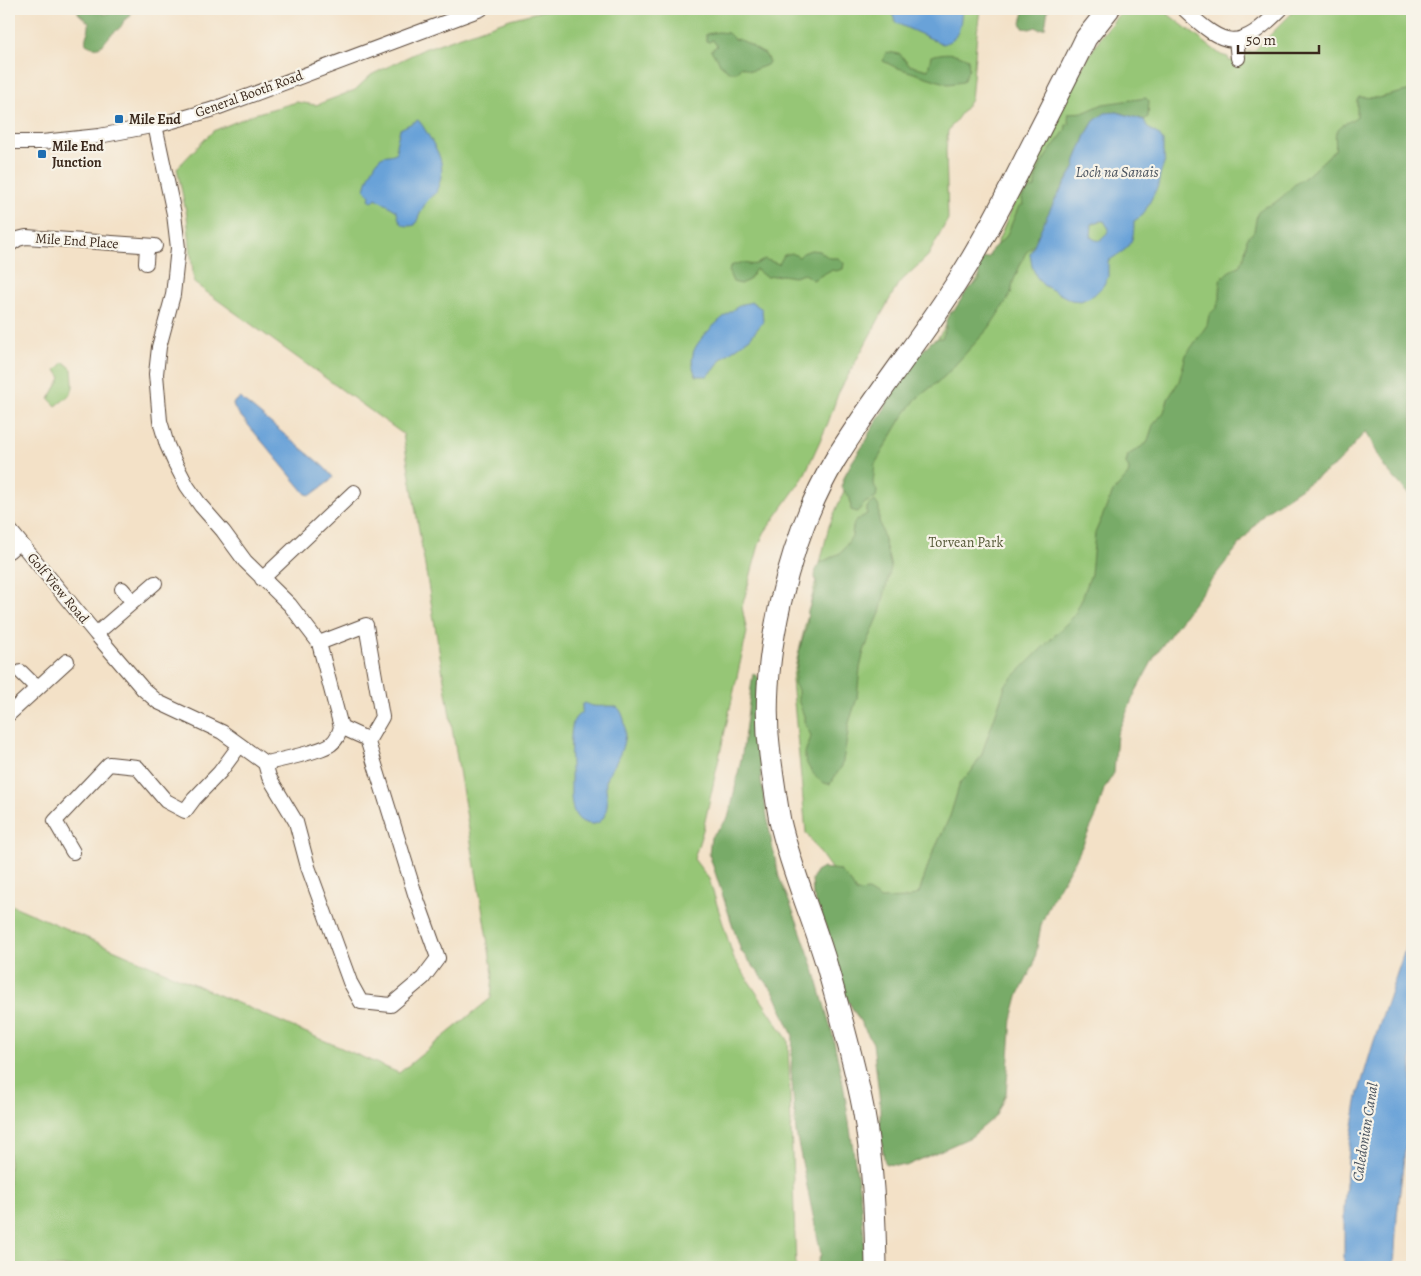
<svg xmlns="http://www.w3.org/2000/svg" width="1421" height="1276" font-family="Alegreya,serif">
<rect width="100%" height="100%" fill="#f7f3e8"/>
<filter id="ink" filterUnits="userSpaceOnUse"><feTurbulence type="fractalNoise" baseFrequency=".02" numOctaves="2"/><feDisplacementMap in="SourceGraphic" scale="10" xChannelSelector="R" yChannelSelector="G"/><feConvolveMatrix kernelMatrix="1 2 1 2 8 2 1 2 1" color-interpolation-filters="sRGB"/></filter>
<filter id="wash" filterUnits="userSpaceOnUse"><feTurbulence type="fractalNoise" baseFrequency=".0096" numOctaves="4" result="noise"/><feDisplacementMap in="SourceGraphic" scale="20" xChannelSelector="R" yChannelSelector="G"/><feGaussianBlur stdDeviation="1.12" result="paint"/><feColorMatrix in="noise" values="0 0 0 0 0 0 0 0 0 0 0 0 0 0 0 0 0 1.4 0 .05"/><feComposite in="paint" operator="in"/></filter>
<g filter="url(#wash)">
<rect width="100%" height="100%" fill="#f3e1c7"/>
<path fill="#96c676" stroke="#68784a" d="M 549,9 L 980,9 L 977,33 L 971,100 L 948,131 L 946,150 L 948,219 L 928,256 L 898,284 L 838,394 L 828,423 L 803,478 L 764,533 L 759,545 L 742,607 L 747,632 L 703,830 L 694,859 L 709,879 L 734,959 L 788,1040 L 796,1267 L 9,1267 L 9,904 L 399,1073 L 491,998 L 493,974 L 403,434 L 194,283 L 187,216 L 177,168 L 213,131 L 240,120 L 254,114 L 297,102 L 316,105 L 355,90 L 371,75 L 424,49 L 510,19 Z
M 1126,9 L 1160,9 L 1164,11 L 1221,55 L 1228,57 L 1229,61 L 1242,60 L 1243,53 L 1254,51 L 1296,9 L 1412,9 L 1412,101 L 1085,610 L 919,902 L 859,908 L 806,833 L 792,680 L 829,526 L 855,465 L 893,403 L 988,264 L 1017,197 L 1075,79 L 1100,38 L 1119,14 Z
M 64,362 L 72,369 C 74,394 75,391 56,406 L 49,399 L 61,378 L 56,370 Z"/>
<path fill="#78ab67" stroke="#5a6a42" d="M 78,9 L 101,9 L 103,14 L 111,13 L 114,9 L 129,9 L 131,16 L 124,20 C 121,29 118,29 112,34 C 103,42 101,53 86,44 C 84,36 90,32 89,23 L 78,13 Z
M 1025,9 L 1048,9 L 1045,28 L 1039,29 L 1036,27 L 1030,29 L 1023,28 L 1021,22 Z
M 718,32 L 728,33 L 734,39 C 748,40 753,49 765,54 L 769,62 L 767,65 L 751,71 L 741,66 L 737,72 L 730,72 L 720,64 L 717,57 L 714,55 L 711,50 L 717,46 L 713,40 L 709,42 L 706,41 L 706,34 Z
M 886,52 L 900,54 L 909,65 L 928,70 L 931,56 C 945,52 955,52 968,59 L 969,68 L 963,82 L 948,84 L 895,67 L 883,61 Z
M 1411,90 L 1412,90 L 1412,497 L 1384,467 L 1366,431 L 1337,464 L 1265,512 L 1189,609 L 1156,654 L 1135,693 L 1117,734 L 1114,773 L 1104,789 L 1097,814 L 1077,857 L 1050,903 L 1041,925 L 1034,964 L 1018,996 L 1012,1019 L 1006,1094 L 995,1117 L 971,1137 L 906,1166 L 885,1164 L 880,1132 L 880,1103 L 873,1043 L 848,1001 L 835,966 L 833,945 L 813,895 L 812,879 L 816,872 L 823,868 L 839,870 L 850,881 L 856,892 L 868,891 L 881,899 L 909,898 L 919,893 L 931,857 L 950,816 L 960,783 L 971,772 L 981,756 L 1006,684 L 1074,616 L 1082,599 L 1091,574 L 1095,533 L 1113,492 L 1128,475 L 1129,469 L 1126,463 L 1128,455 L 1147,443 L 1153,425 L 1164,412 L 1168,399 L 1179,381 L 1186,355 L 1207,325 L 1209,315 L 1216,308 L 1220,299 L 1220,280 L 1228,272 L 1239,266 L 1244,258 L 1247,239 L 1254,231 L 1257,214 L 1262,208 L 1273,204 L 1282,197 L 1295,184 L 1307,176 L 1335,150 C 1337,144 1334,138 1336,132 C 1340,124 1351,122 1357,116 L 1357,100 L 1359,97 L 1378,98 Z
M 1146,98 L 1149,101 L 1148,117 L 1144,120 L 1117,112 L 1094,121 L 1087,133 L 1076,160 L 1075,167 L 1061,189 L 1042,232 L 1037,235 L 1037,244 L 1033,245 L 1025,254 L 1013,282 L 1011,294 L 989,328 L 944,377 L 916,399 L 902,418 L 875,464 L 873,483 L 877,491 L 876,498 L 865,503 L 857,512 L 851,510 L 850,498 L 841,487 L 845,475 L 852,462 L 868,438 L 869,433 L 885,408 L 890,394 L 918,355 C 927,349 929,338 942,338 L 946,328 L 946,320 L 950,313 L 955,309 L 968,289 L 980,280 L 977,265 L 984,258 L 989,257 L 992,249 L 1006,237 L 1019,206 L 1023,205 L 1022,198 L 1026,192 L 1035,187 C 1034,167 1054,146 1065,131 L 1066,125 L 1070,124 L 1068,118 L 1069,113 L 1085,112 L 1103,104 Z
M 811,250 L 820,251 L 829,258 L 839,258 L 844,263 L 843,269 L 836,271 L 831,270 L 813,280 L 804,274 L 794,277 L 782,275 L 768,277 L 764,276 L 756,269 L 749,280 L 740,284 L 733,282 L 729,273 L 730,266 C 735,265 739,262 744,263 C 753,265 756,266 764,259 L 779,264 L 784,255 L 792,253 L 799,257 L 803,253 Z
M 875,501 L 879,507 L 879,520 L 891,567 L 880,613 L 864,651 L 860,668 L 857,698 L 848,726 L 848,733 L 842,766 L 830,784 C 820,785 804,765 805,755 C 805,749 810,742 811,736 L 804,721 L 804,716 L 798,700 L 798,690 L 794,683 L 800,647 L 807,626 L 808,611 L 817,587 L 815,577 L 816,568 L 820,563 L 842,552 L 852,536 L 853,526 L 855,521 L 867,514 L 867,507 Z
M 753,673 L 760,679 L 761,780 L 772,845 L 779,877 L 797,921 L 814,969 L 832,1032 L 844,1089 L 860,1195 L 864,1236 L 862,1267 L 816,1267 L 821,1254 L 796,1133 L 791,1070 L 793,1036 L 774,992 L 741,951 L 709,854 L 711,837 L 728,818 L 732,803 L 742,754 Z"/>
<path fill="#69a2d8" stroke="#52667b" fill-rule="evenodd" d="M 890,9 L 962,9 C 960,26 961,38 943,44 L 896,23 Z
M 1117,112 L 1144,120 L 1148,128 L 1159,135 L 1163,141 L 1163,152 L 1165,161 L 1160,175 L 1158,186 L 1143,215 L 1134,221 C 1134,247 1128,248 1108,261 L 1108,277 L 1103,286 L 1094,295 L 1081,301 L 1071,300 L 1043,285 L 1036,276 L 1032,266 L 1030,254 L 1043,224 L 1056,198 L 1075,167 L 1076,160 L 1087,133 L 1094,121 L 1105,113 ZM 1100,221 L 1104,221 L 1109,229 C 1105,237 1100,245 1091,237 L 1092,224 Z
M 418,120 C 422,124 424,128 427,133 C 441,157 447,165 436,193 C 424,200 421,213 415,225 C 403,228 399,224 397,211 L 376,198 L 373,202 L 369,199 L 370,196 L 365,190 C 366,181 375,161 381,157 C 387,154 392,156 397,152 L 396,145 L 400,129 Z
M 752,302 L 762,309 L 763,322 L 750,338 L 721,359 L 715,369 L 707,376 L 696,376 C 693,369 691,362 693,354 C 695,340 728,311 741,305 C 745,303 749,303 752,302 Z
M 240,398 L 323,466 L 333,477 L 330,481 L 311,495 L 306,494 L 234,408 L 233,403 Z
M 585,703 C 596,711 615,701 620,710 C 630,726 624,748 615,764 C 613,768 609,772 607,777 C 603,789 611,799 605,814 C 603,820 598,825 591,824 C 565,822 572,787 571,770 C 571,756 569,732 574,720 C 576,717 579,714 582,712 L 582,705 Z
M 1412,929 L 1412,1107 L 1404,1158 L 1397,1216 L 1394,1267 L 1344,1267 L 1344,1208 L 1349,1149 L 1359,1091 L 1373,1044 Z"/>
</g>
<g filter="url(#ink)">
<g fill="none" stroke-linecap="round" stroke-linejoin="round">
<defs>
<path id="minor" d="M 1184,9 C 1226,49 1239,51 1281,9
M 1236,40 L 1238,58
M 9,142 L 42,142 L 99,136 L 162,124 L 211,110 L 481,9
M 9,245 L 18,239 L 26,237 L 155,246
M 146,263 L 147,246
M 9,529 L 96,634 L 155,583
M 9,551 L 19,542
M 262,579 L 354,492
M 122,589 L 133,602
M 96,634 L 143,689 L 158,702 L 222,732 L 265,763 C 277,761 322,751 331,744 C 337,740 339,734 341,727 L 319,643 L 290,605 L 245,561 L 223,531 L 201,506 L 187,486 L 175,463 L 167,445 L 160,421 L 156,374 L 159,347 L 173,295 L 178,248 L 174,214 L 155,125
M 319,643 L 366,625 L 382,717 L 368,741
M 21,672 L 37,688
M 9,714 L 67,661
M 265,763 L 269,777 L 296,822 L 308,867 L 350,982 L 361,1002 L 391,1005 L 423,978 L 438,958 L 415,894 L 367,739 L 341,727
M 73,852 L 55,821 L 109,764 L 137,767 L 166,801 L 185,811 L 194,799 L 220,772 L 240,745"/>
<path id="highway" d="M 876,1267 C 875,1214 873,1161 863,1108 C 854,1061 840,1013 827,966 C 813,918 791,870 780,821 C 776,799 773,777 770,755 C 758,663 788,539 835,460 C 873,398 920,341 959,279 C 983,242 1003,202 1023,163 C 1044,121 1066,80 1086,38 L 1109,9"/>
</defs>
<use href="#minor" stroke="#574537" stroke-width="16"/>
<use href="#highway" stroke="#574537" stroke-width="23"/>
<use href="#minor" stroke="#fff" stroke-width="14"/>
<use href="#highway" stroke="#fff" stroke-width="21"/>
</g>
</g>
<g fill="#1f6fb2" stroke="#f7f3e8" stroke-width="2">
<rect x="114" y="114" width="10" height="10" rx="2.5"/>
<rect x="37" y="149" width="10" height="10" rx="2.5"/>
</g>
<g text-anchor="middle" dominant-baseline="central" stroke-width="4.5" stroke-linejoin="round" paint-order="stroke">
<g font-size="14" fill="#3b2a1e" stroke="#f7f3e8">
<text transform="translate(249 94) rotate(-20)">General Booth Road</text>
<text transform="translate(77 241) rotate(4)">Mile End Place</text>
<text transform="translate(58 588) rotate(50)">Golf View Road</text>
</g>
<g font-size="14" font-weight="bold" fill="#3b2a1e" stroke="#f7f3e8" text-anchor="start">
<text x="129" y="119">Mile End</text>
<text x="52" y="146">Mile End<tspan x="52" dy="16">Junction</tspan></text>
</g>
<g font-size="14" fill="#565938" stroke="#f7f3e8">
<text x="966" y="542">Torvean Park</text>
</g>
<g font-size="15" font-style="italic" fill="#4b545f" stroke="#f7f3e8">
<text x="1117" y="172">Loch na Sanais</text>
<text transform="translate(1365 1132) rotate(-81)">Caledonian Canal</text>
</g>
</g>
<rect width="1421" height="1276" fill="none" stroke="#f7f3e8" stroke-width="30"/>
<path d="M1238 45v8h81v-8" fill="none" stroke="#3b2a1e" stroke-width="2.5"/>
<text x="1246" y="45" font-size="15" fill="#3b2a1e" stroke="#f7f3e8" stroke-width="4" paint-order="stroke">50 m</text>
</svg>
